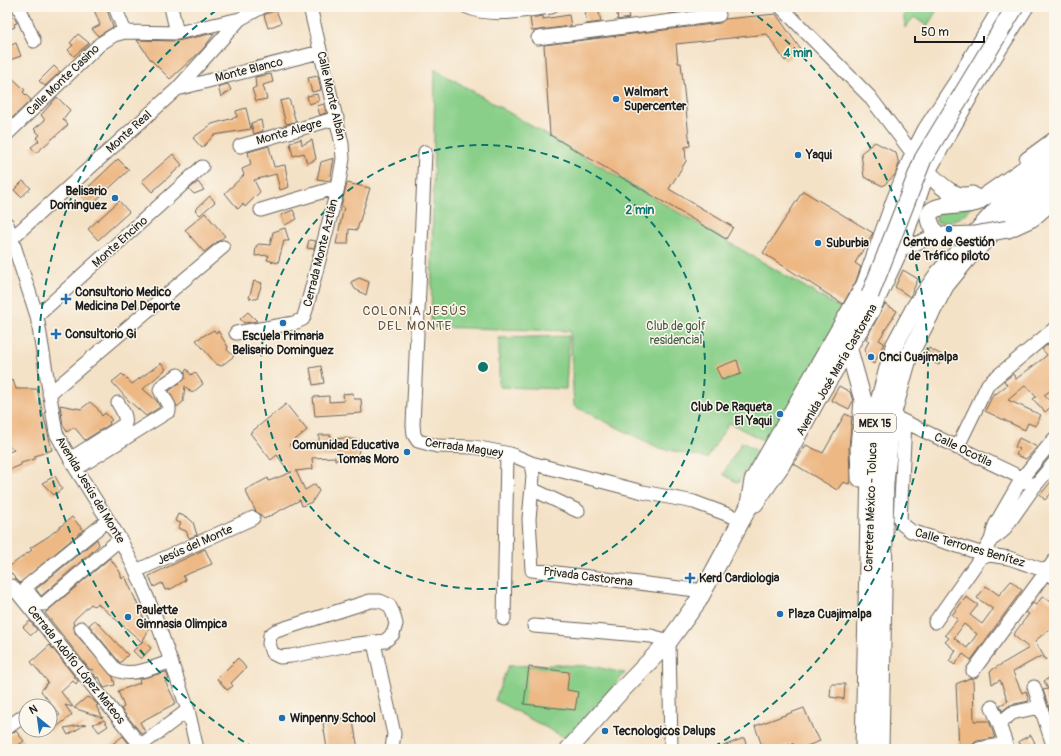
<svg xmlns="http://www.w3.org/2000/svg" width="1061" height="756" font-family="Pangolin,sans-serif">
<rect width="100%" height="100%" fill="#fbf7ec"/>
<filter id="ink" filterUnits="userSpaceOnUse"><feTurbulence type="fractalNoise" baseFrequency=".025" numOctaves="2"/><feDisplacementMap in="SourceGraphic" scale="8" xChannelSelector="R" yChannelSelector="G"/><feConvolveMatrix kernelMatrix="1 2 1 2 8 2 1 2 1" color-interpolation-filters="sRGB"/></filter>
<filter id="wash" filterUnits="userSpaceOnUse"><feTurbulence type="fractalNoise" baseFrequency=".012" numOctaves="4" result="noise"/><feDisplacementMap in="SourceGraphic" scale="16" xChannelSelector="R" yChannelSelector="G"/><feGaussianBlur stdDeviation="0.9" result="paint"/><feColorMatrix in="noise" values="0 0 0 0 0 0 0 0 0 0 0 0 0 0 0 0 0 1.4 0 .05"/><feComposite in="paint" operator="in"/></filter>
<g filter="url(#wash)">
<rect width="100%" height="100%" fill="#f4e2c7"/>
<path fill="#89cf89" stroke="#527652" d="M 911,7 L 939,7 L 927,26 L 914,17 L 905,28 L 903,8 Z
M 435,69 L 844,310 L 769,443 L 729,423 L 707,458 L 659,448 L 574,406 L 570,331 L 431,327 Z
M 937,202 L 976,203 C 961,217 959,223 936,222 Z
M 569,336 L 566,389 L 499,387 L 499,338 Z
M 742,442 L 757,451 L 738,483 L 723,474 Z
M 558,665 L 590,666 L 625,673 L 569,740 L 495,700 L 508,666 Z"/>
<g id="blocks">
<path fill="#edb884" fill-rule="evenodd" d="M 7,7 L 10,7 L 12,17 L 14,17 L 17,23 L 14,24 L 15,27 L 7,30 Z
M 93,7 L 106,7 L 113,27 L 98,36 L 92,29 L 100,25 Z
M 616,7 L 627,7 L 629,18 L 618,20 Z
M 668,7 L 719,7 L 669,13 Z
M 598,8 L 601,22 L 587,24 L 585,12 Z
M 276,10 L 281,23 L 268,28 L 264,15 Z
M 776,14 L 801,50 L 785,61 L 767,34 L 676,44 L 678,63 L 681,63 L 690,146 L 685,147 L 686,161 L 669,189 L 733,227 L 726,239 L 550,135 L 544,45 L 720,23 L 725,19 Z
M 569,15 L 571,26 L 532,31 L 530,18 L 543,16 L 543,19 Z
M 215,33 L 203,49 L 170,79 L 151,60 L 137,40 L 177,41 Z
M 78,34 L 89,43 L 74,56 L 68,50 L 73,45 L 70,43 Z
M 16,43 L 21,56 L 7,61 L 7,47 Z
M 54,66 L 60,72 L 45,86 L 39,81 Z
M 7,73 L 25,90 L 23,92 L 31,100 L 7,123 Z
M 271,74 L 273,82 L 263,85 L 267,99 L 256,101 L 252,89 L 256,87 L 255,77 Z
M 318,76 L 321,90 L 312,92 L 308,78 Z
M 228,84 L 231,90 L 221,97 L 218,87 Z
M 317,94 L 319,101 L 309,104 L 307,96 Z
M 57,97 L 70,110 L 63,119 L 68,125 L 36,153 L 31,147 L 39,141 L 36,138 L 40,135 L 34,129 L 45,120 L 41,115 Z
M 289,99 L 296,122 L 286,124 L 280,101 Z
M 324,104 L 326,113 L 320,115 L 317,106 Z
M 246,108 L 251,129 L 214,135 L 202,148 L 193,138 L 212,124 L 237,117 L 236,111 Z
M 261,120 L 263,131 L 254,134 L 251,123 Z
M 301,139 L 302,145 L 312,140 L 316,159 L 307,164 L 304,153 L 293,156 L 290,143 Z
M 875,142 L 896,153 L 899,164 L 895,175 L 883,186 L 864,177 L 861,153 Z
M 269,146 L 274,167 L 285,165 L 289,187 L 280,190 L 276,174 L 254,180 L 260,192 L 245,207 L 243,204 L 238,209 L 225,193 L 244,175 L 242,169 L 251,165 L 248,152 Z
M 173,154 L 182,165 L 152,192 L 142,181 Z
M 334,158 L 330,181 L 317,179 L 321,162 Z
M 118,159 L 129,170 L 90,206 L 80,195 Z
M 23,181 L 31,188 L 21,197 L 14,190 Z
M 198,182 L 204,190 L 194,194 L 189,189 Z
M 347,183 L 370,188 L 357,230 L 349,229 L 348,244 L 336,244 L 344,207 L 341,206 Z
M 803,191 L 873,233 L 855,263 L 861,267 L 856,281 L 843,304 L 763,253 Z
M 210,196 L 215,202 L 200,215 L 195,210 Z
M 119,201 L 129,212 L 98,240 L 88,229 Z
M 293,210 L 297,219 L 285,225 L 281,215 Z
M 205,213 L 225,236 L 204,252 L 185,230 Z
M 285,228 L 289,241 L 284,241 L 278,263 L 267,260 L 269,255 L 255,256 L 256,246 L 259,244 L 270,245 L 273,232 Z
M 309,240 L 316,241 L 314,249 L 307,248 Z
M 903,270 L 918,279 L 910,297 L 895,287 Z
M 359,278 L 369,282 L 366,295 L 355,289 L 351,282 Z
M 254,281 L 262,283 L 257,299 L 249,298 Z
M 885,304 L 897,311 L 879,340 L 884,343 L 874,364 L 867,360 L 865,349 L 869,341 L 866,339 Z
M 248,312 L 257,321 L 244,323 L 240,319 Z
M 214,330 L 216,333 L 218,331 L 228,347 L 227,350 L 234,356 L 221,366 L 216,364 L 196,340 Z
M 1051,342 L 1054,346 L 1054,388 L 1044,395 L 1053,405 L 1045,412 L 1033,399 L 1036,397 L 1026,385 L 1008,400 L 1041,415 L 1035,426 L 1028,423 L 1025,430 L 985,411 L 994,393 L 996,394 L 1007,385 L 1004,381 L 1013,374 L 1016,379 L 1041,360 L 1047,355 L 1042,349 Z
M 929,348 L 942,355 L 939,365 L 924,358 Z
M 737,360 L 741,374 L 722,380 L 716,368 Z
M 161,363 L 166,369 L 143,389 L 156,400 L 160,407 L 146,416 L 128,400 L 112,382 L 122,374 L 132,384 Z
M 321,366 L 324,383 L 313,385 L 310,368 Z
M 187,369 L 191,375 L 195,372 L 203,384 L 192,393 L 185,386 L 183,402 L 177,407 L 169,391 L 185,379 L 185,371 Z
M 13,380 L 16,389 L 37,389 L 52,450 L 35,456 L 35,459 L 21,463 L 21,465 L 7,471 L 7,453 L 14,450 L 7,444 L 7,382 Z
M 839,386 L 850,392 L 853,401 L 849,409 L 831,400 Z
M 353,393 L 354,399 L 361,399 L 362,413 L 315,416 L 313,397 L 329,396 L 329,402 L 344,401 L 343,394 Z
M 90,402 L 97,408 L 102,416 L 105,413 L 112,420 L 109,422 L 110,424 L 85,440 L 74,427 L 67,432 L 63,425 L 60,405 L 81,409 Z
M 286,404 L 307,430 L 289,445 L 319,442 L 319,435 L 331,435 L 331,439 L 345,438 L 361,441 L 356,462 L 344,459 L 335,460 L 335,457 L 312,458 L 313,469 L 296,471 L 305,490 L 315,484 L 319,491 L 312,502 L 302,506 L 300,500 L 264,519 L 255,510 L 245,490 L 268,478 L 269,481 L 292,472 L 289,472 L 277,455 L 271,460 L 250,433 Z
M 845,414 L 852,417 L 849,447 L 850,480 L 849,484 L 843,482 L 837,490 L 794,464 L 806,445 L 823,453 Z
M 1019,438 L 1037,447 L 1026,459 L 1016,455 L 1019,449 L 1015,447 Z
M 55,476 L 62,489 L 54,495 L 42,483 Z
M 1054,478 L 1054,490 L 1045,500 L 1040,495 Z
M 178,514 L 187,517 L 193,522 L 197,535 L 189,538 L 186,531 L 178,528 L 181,523 L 175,521 Z
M 72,517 L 83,530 L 20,583 L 15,578 L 7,568 L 32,550 L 30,548 L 49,536 Z
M 97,539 L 99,545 L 92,552 L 41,596 L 36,589 Z
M 205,549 L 212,564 L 183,576 L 186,580 L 171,589 L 165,590 L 162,583 L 154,587 L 149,576 Z
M 110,558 L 120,572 L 122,579 L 125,576 L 149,630 L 142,642 L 97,603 L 94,606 L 91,604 L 76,618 L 73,622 L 75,633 L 113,677 L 115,685 L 104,688 L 99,677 L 96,678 L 92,669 L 90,670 L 45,613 Z
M 1011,581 L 1022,590 L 971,660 L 963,654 L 955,665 L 949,661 L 956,651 L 945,642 L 949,638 L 945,635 L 958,619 L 952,615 L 966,597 L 978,605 L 970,615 L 982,624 L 993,609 L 977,598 L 986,586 L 999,595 ZM 964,624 L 977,634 L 967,648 L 954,638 Z
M 1043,596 L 1054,604 L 1054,625 L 1035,641 L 1046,660 L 1041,656 L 1013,672 L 1022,693 L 1026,691 L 1029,701 L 1010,705 L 1002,711 L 1000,705 L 1008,701 L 1000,680 L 992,684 L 990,671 L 1029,648 L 1013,635 L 1029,614 L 1026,612 L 1033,603 L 1036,605 Z
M 95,620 L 128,655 L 120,663 L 89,625 Z
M 30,621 L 37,630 L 31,635 L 23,627 Z
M 143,641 L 151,648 L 141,659 L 133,651 Z
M 50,645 L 78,681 L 76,684 L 73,681 L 61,692 L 73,707 L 65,705 L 72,715 L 50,732 L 50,722 L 60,715 L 41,691 L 48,682 L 31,662 Z
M 238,658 L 246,668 L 231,683 L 233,686 L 227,690 L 217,679 Z
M 529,667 L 569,672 L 567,690 L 578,692 L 575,710 L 524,704 Z
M 166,672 L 169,679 L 165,681 L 176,703 L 140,722 L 145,732 L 142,734 L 121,709 L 124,707 L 118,691 L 140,683 L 139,679 Z
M 1054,675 L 1054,722 L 1043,690 L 1048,689 L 1044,681 Z
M 970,678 L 973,679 L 974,721 L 989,721 L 995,738 L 977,741 L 974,743 L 971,749 L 959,749 L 956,684 Z
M 831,684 L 845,684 L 844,699 L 830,697 Z
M 87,697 L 93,700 L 98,705 L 96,706 L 103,718 L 74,708 Z
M 804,708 L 815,734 L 816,733 L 820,741 L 799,749 L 795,749 L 793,743 L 778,749 L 763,749 L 755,726 Z
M 352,716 L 358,749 L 327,749 L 323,723 Z
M 104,720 L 108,726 L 99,732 L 93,724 Z
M 86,724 L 68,735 L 64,728 Z
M 16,731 L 24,741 L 13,749 L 7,749 L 7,736 Z
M 1031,735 L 1035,743 L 1022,749 L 1019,741 Z
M 123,736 L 130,745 L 128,749 L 106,749 Z
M 744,738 L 748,749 L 718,749 L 718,748 Z"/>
</g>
</g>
<g filter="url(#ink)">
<use href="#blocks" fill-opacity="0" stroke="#686158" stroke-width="1"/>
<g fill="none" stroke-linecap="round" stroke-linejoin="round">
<defs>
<path id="minor" d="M 19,7 L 34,41
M 115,7 L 125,32
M 171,7 L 177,33
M 467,7 C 492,18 525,10 551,7
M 781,7 L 869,96 L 917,159
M 538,38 L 719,15
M 177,89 L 320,52
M 7,134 L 100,44 L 114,35 L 125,32 L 177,33 L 240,19 L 262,7
M 240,146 L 337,118
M 425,152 L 413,425 L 414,435 L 418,441 L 437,446 L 474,447 L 510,454 L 531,463 L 643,492 L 694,502 L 742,520
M 261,210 L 338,187
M 7,224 L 37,316 L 56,433 L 76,469 L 120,539 L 136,571 L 155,616 L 188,710 L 197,749
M 12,238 L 177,89 L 240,19
M 902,249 L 937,235
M 37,316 L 202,167
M 236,333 L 294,323 L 303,319 L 306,310 L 338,187 L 343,159 L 342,144 L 310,7
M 49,394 L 223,247
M 899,419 L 1022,478 L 1034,487
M 905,422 L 900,519 L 902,524 L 911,531 L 983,554 L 1009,558 L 1046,571 L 1054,578
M 957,448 L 988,384 L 1054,329
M 70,459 L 125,424 C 127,416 122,410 118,403
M 531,463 L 533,476 L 529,519 L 532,570 L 704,591
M 76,469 L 169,411 L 169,406 L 160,390 L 162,386 L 178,375
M 532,489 L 578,511
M 747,504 L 751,480 L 863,284 L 893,200 L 912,153 L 925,128 L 959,76 L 1000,7
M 756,505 L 783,466 L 824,391 L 873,311 L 902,249 L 928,173 L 976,88 L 1027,7
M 108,520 L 27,586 L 27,591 L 38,604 L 44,604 L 120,539
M 991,540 L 1003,531 L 1034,487 L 1054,463
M 136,571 L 253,518
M 12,586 L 141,746
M 370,601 L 380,601 L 389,605 L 393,613 L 396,624 L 393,634 L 385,641 L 349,645 L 291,656 L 280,657 L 272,653 L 269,644 L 270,635 L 276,631 Z
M 504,619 L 507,454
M 935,622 L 983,554 L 991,540 L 995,525 L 1022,478 L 1054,439
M 534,626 L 651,636 L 669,641 L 671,749
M 81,628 L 115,669 C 129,678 156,667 171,661
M 374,643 L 394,734 L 392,749
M 973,671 L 1054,561
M 1034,687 L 1053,745
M 992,707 L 999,724
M 7,728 L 26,714
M 136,749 L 188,710
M 979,749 L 1006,744 L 999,724 L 1012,713 L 1039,707"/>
<path id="major" d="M 1028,160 L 1054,141
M 928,173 C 941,185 953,200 972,195
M 1008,229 L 1032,218 L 1054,199
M 946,236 L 937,235 C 910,198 958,209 977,202 L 1042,157
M 849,350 L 863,400 L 859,447 L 860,478
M 569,749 L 618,694 L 669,641 L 698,601 L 762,482 L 870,295
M 864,749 L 870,467 L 877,409 L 894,346 L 915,307 L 939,273 L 998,208 L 1054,160
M 880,749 L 885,483 L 892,416 L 909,355 L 945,286 L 967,259 L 993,232 L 1054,179"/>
</defs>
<use href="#minor" stroke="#686158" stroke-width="15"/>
<use href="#major" stroke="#686158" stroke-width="19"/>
<use href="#minor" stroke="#fff" stroke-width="13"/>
<use href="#major" stroke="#fff" stroke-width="17"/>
<defs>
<path id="major-bridge" d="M 946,236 L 974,235 L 1008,229
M 870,295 L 923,159 L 1015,7"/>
</defs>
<use href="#major-bridge" stroke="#686158" stroke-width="19" stroke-linecap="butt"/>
<use href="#major-bridge" stroke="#fff" stroke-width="17"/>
</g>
</g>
<g fill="none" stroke="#0f766e" stroke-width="2" stroke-dasharray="7 5">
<circle cx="483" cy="367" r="222"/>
<path d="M254 748A445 445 0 0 1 218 9M748 9A445 445 0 0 1 712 748"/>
</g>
<g fill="#1f6fb2" stroke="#fbf7ec" stroke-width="1.5">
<circle cx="616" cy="99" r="4"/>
<circle cx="798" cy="155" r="4"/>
<circle cx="115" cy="198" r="4"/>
<circle cx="949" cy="229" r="4"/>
<circle cx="818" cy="243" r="4"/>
<path d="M64 293h4v4h4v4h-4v4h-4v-4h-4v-4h4z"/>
<circle cx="283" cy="323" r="4"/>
<path d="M54 328h4v4h4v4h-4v4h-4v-4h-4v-4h4z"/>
<circle cx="871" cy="357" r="4"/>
<circle cx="780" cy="414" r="4"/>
<circle cx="407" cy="452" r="4"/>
<path d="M688 572h4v4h4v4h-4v4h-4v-4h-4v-4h4z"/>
<circle cx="780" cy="614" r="4"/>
<circle cx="128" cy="617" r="4"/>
<circle cx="282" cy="718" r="4"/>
<circle cx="605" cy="731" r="4"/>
</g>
<g text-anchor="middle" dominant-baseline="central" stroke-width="3" stroke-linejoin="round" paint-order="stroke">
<rect fill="#fbf7ec" stroke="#5f5e5a" stroke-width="1" x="854" y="414" width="42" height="18" rx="3"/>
<g font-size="11" font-weight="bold" fill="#1c1c1c">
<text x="875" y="423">MEX 15</text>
</g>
<g font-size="12" fill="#1c1c1c" stroke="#fbf7ec">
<text transform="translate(249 70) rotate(-14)">Monte Blanco</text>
<text transform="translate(63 80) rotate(-44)">Calle Monte Casino</text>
<text transform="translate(331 96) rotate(77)">Calle Monte Albán</text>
<text transform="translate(129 132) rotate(-42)">Monte Real</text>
<text transform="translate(289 132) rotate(-16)">Monte Alegre</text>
<text transform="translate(120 242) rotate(-42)">Monte Encino</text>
<text transform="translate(321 253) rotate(-76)">Cerrada Monte Aztlán</text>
<text transform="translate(837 370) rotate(-60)">Avenida José María Castorena</text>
<text transform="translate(464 448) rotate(8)">Cerrada Maguey</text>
<text transform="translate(963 450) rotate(26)">Calle Ocotila</text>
<text transform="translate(90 490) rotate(59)">Avenida Jesús del Monte</text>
<text transform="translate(871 507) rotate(-88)">Carretera México - Toluca</text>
<text transform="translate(195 545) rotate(-24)">Jesús del Monte</text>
<text transform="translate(970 548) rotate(16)">Calle Terrones Benítez</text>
<text transform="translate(588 577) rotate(7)">Privada Castorena</text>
<text transform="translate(76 665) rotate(51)">Cerrada Adolfo López Mateos</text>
</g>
<g font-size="12" font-weight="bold" fill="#1c1c1c" stroke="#fbf7ec" text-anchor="start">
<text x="624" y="92">Walmart<tspan x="624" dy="14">Supercenter</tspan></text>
<text x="806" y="155">Yaqui</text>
<text x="107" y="191" text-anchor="end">Belisario<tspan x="107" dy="14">Dominguez</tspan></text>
<text x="949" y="242" text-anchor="middle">Centro de Gestión<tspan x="949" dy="14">de Tráfico piloto</tspan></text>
<text x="826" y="243">Suburbia</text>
<text x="75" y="292">Consultorio Medico<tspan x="75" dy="14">Medicina Del Deporte</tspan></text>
<text x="65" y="334">Consultorio Gi</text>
<text x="283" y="336" text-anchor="middle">Escuela Primaria<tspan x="283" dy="14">Belisario Dominguez</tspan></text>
<text x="879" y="357">Cnci Cuajimalpa</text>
<text x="772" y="407" text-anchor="end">Club De Raqueta<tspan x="772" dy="14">El Yaqui</tspan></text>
<text x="399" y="445" text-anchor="end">Comunidad Educativa<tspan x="399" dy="14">Tomas Moro</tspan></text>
<text x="699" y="578">Kerd Cardiologia</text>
<text x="136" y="610">Paulette<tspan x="136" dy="14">Gimnasia Olimpica</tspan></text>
<text x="788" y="614">Plaza Cuajimalpa</text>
<text x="290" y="718">Winpenny School</text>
<text x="613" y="731">Tecnologicos Dalups</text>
</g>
<g font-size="12" fill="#425b42" stroke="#fbf7ec">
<text x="676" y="326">Club de golf<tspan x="676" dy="14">residencial</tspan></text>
</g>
<g font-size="13" letter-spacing="1" fill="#655340" stroke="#fbf7ec">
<text x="415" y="311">COLONIA JESÚS<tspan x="415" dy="15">DEL MONTE</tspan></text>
</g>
</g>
<circle cx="483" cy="367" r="6" fill="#0f766e" stroke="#fbf7ec" stroke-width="2"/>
<g font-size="12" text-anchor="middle" font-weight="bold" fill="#0f766e" stroke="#fbf7ec" stroke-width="3" stroke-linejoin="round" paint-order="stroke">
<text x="798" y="57">4 min</text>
<text x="640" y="214">2 min</text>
</g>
<rect width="1061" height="756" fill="none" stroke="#fbf7ec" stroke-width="24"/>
<g transform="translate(38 718) rotate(331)"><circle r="19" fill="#fbf7ec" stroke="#a29f99"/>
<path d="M0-3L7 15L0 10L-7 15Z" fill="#1f6fb2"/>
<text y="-6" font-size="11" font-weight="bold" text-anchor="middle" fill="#1c1c1c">N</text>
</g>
<path d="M915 36v6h69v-6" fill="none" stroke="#1c1c1c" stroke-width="2"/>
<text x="921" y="36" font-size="12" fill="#1c1c1c" stroke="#fbf7ec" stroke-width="3" paint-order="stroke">50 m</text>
</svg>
